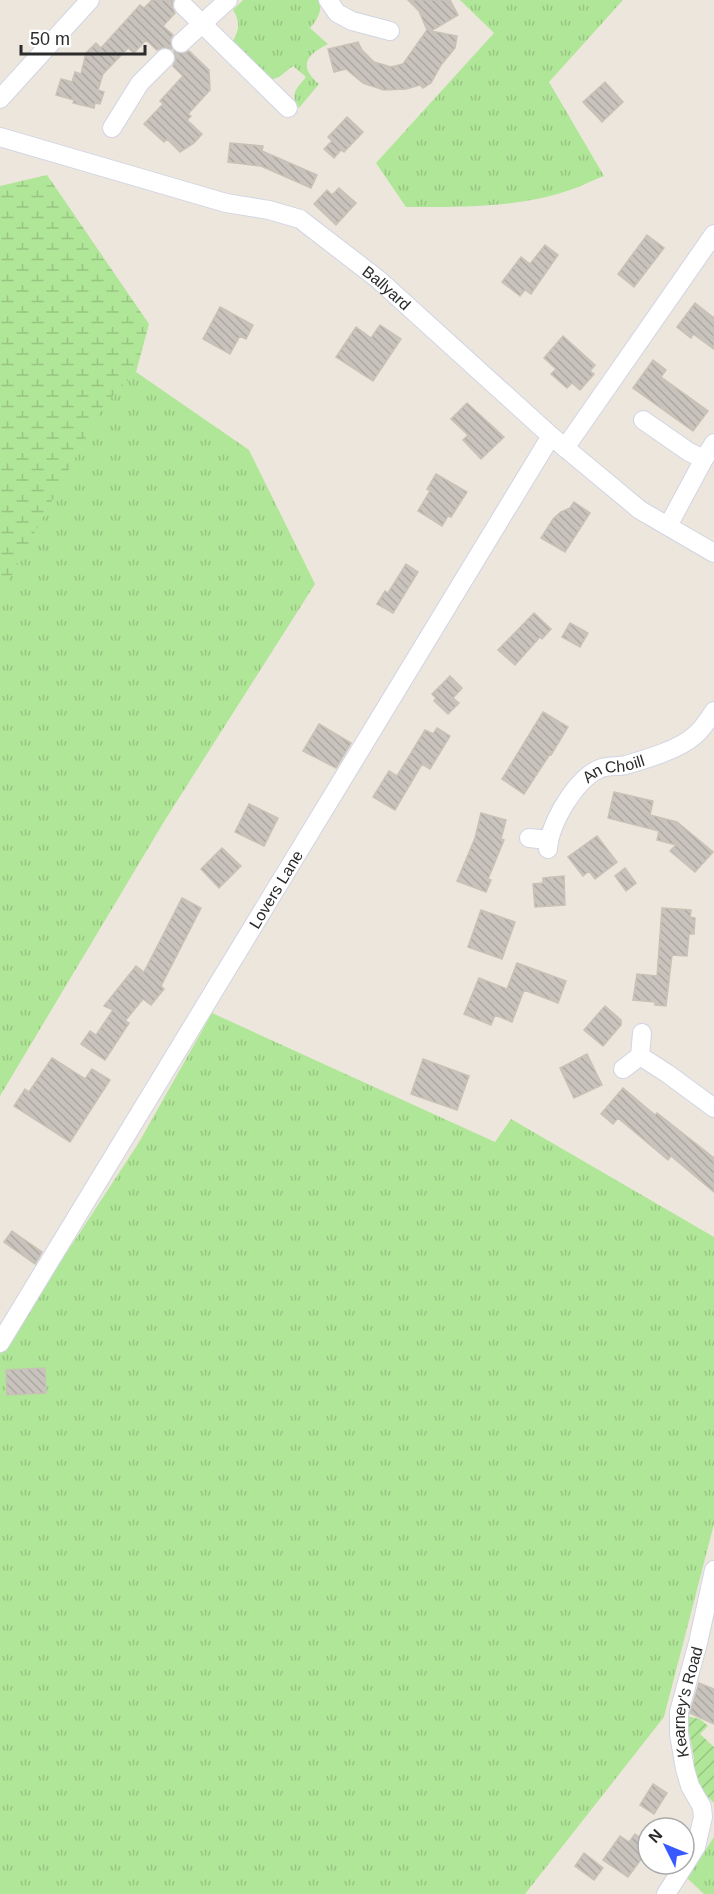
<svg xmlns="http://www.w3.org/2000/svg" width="714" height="1894" font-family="Helvetica,sans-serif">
<defs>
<pattern id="grass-tufts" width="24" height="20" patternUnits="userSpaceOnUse" patternTransform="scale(1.5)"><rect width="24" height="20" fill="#b0e697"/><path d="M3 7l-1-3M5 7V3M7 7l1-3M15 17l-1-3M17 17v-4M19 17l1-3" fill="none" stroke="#98c582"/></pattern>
<pattern id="wetland-marsh" width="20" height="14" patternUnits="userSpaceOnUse" patternTransform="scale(1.5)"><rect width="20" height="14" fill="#b0e697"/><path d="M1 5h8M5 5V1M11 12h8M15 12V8" fill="none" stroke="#98c582"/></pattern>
<pattern id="garden-furrows" width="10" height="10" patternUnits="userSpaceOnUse" patternTransform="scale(1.5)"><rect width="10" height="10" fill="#b0e697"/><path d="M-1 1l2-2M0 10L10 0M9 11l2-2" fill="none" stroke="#98c582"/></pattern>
<pattern id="building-back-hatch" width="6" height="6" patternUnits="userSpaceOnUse" patternTransform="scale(1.5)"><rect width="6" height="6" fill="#c8c3bc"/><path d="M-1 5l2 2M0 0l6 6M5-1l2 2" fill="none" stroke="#aca8a2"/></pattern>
</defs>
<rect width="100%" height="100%" fill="#ede6dc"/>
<path fill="url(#grass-tufts)" d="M 243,0 L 319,0 C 323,10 317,20 310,28 L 328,44 C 306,55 298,66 319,84 L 299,108 C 289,93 297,89 306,77 L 293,66 L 279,77 L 271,80 L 232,43 C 239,30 241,23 233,10 Z
M 460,0 L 623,0 L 549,82 L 604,176 C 593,180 582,186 570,190 C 517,208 461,207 406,207 L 376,163 L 494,33 Z
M 136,372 L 249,450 L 315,584 L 165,820 L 0,1096 L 0,596 L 101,407 Z
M 212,1013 L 495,1142 L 511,1119 L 714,1237 L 714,1524 L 664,1717 L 525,1894 L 0,1894 L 0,1354 L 138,1144 Z
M 714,1837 L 714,1894 L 704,1894 L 687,1878 Z"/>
<path fill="url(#wetland-marsh)" d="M 47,175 L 149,324 L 136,372 L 103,406 L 0,597 L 0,186 Z"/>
<path fill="url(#garden-furrows)" d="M 686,1716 L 700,1719 L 708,1726 L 700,1734 L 714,1747 L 714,1803 L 703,1792 L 692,1772 L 694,1758 Z"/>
<path fill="url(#building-back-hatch)" stroke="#c8c2b6" stroke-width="1.5" d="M 152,0 L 173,0 L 172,7 L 175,13 L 163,26 L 173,35 L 170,40 L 172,49 L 163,47 L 157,50 L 146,40 L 134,53 L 128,48 L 103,74 L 98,90 L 104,92 L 100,104 L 95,103 L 94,108 L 73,103 L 74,100 L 56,95 L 61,79 L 72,82 L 75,72 L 81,74 L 86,53 L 96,43 L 101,48 L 140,5 L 144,8 Z
M 408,0 L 450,0 L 458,15 L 431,31 L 457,36 L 455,48 L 441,65 L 431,83 L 423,88 L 420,85 L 406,89 L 384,90 L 363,83 L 346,69 L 334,72 L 328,49 L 358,42 L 362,50 L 374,62 L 391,67 L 403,64 L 427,30 L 419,11 Z
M 174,51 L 183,54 L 189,51 L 209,70 L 210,90 L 188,114 L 191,116 L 187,120 L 202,134 L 194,143 L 180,152 L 167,139 L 164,142 L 144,124 L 163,104 L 160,101 L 183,76 L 173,66 L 176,60 Z
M 605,82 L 623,102 L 602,122 L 583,102 Z
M 347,117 L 363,132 L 344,152 L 341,150 L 334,158 L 324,149 L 332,141 L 328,137 Z
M 230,143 L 263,146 L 262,151 L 317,175 L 311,188 L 261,166 L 228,162 Z
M 339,188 L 356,203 L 336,225 L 314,204 L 327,190 L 332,195 Z
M 647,235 L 664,248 L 634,287 L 618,274 Z
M 545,245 L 558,255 L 531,294 L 525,290 L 520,296 L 502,282 L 521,257 L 530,264 Z
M 695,303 L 714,318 L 714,349 L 693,334 L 691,338 L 677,327 Z
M 220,307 L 253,325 L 246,339 L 240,336 L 230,354 L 203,339 Z
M 380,325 L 401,339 L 373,381 L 336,357 L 356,327 L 371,338 Z
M 563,336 L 595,365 L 590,371 L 594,374 L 580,390 L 572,383 L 567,388 L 551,374 L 556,369 L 544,358 Z
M 653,360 L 666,370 L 661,377 L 708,411 L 693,431 L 633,388 Z
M 467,403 L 504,437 L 481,459 L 463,440 L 468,435 L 451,419 Z
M 436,474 L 467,492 L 451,517 L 448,516 L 442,526 L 418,511 L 430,491 L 427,489 Z
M 574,502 L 590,513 L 565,552 L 541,538 L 553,519 L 561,512 L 570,508 Z
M 406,564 L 418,572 L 393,613 L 377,604 L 385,591 L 388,593 Z
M 534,613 L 551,629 L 542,639 L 540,637 L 515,665 L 498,650 Z
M 570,623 L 588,633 L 580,647 L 562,637 Z
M 450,676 L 462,688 L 453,698 L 459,703 L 448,714 L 434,701 L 436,698 L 432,694 Z
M 543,712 L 568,727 L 551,755 L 550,754 L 524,794 L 502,779 Z
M 319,724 L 351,743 L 336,768 L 303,751 Z
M 437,728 L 450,736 L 430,769 L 422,764 L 395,810 L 373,797 L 389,771 L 397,776 L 425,730 L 433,734 Z
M 614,792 L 653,801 L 650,815 L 677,822 L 713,852 L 695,872 L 670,851 L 676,845 L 657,840 L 659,831 L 608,818 Z
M 249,804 L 278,818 L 264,846 L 235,832 Z
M 481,813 L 506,820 L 501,839 L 504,840 L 488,879 L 491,880 L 486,892 L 457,881 L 475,838 Z
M 597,836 L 617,862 L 595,879 L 589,871 L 583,876 L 568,857 Z
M 222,848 L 241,866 L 219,888 L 201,869 Z
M 625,868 L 636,883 L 626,891 L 615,876 Z
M 564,876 L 565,905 L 535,907 L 533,884 L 543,883 L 543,878 Z
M 182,898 L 201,908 L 161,986 L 164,989 L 151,1005 L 143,999 L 125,1021 L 129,1023 L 105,1060 L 81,1044 L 90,1031 L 96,1035 L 113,1010 L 104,1006 L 136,966 L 144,972 Z
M 662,908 L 691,910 L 690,917 L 695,918 L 694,934 L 689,934 L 687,956 L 672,955 L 666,1006 L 655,1005 L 655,1002 L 633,1000 L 637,974 L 657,976 Z
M 481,910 L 515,922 L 502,959 L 468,947 Z
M 517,963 L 566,981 L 558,1003 L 524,990 L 512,1022 L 495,1015 L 491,1025 L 464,1014 L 479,978 L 507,989 Z
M 605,1006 L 621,1020 L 621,1025 L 603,1046 L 584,1030 Z
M 587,1054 L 602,1085 L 574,1098 L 560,1068 Z
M 52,1058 L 85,1079 L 92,1069 L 110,1080 L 70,1142 L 14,1106 L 25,1089 L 29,1092 Z
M 423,1059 L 469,1076 L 457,1110 L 411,1094 Z
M 623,1088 L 655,1115 L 657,1113 L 714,1158 L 714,1192 L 671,1156 L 668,1160 L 618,1118 L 613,1124 L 601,1114 Z
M 12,1231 L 42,1252 L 35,1264 L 4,1242 Z
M 45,1368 L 46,1393 L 7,1395 L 6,1370 Z
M 699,1683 L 714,1689 L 714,1724 L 690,1713 Z
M 653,1784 L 667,1793 L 654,1814 L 640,1805 Z
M 635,1834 L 648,1843 L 642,1852 L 645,1854 L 628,1877 L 603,1860 L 620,1836 L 629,1842 Z
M 584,1853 L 603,1868 L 594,1880 L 575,1866 Z"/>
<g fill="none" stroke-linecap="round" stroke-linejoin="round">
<defs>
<g id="minor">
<path d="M 328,0 L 337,13 L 352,21 L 390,31"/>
<path d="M 183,5 L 288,108"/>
<path d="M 181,43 L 228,0"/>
<path d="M 0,99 L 90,0"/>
<path d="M 112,128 L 140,83 L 165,58"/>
<path id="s1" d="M 0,137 L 226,203 L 269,210 L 300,219 L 379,280 L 551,436 L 640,510 L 714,553"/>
<path d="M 643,420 L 689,452 L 704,459"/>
<path d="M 565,448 L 714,234"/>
<path d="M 668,526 L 704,459 L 714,443"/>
<path d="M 529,838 L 549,840"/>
<path id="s2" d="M 548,849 C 550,823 575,780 599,769 C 607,765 618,767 626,765 C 646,759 678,750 694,736 C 702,730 708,720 714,711"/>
<path d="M 640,1056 L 668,1074 L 714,1108"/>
<path d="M 623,1069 L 640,1056 L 642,1033"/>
<path id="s3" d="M 0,1343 L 551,436"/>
<path id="s4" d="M 666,1894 L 696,1847 L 703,1817 L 702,1807 L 690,1786 L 685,1769 L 679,1734 L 679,1712 L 698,1643 L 714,1570"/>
</g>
</defs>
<use href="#minor" stroke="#d1d4e4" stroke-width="20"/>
<use href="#minor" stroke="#fff" stroke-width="18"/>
</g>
<g text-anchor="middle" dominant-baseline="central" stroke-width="4.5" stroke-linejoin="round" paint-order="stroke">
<g font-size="16" fill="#2b2b2b" stroke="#fff">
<text stroke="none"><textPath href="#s1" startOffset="422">Ballyard</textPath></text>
<text stroke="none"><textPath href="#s2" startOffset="112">An Choill</textPath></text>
<text stroke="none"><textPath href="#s3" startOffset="531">Lovers Lane</textPath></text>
<text stroke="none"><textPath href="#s4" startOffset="207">Kearney's Road</textPath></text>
</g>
</g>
<g transform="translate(666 1846) rotate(313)"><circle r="28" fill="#ffffff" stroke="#aaaaaa" stroke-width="1.5"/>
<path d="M0-4.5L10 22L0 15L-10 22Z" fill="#3759ff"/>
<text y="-9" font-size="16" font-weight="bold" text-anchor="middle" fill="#2b2b2b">N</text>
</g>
<path d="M21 45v9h124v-9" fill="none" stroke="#2b2b2b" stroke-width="3"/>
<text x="30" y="45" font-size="18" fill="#2b2b2b" stroke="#ffffff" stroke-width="4.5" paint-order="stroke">50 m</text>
</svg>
